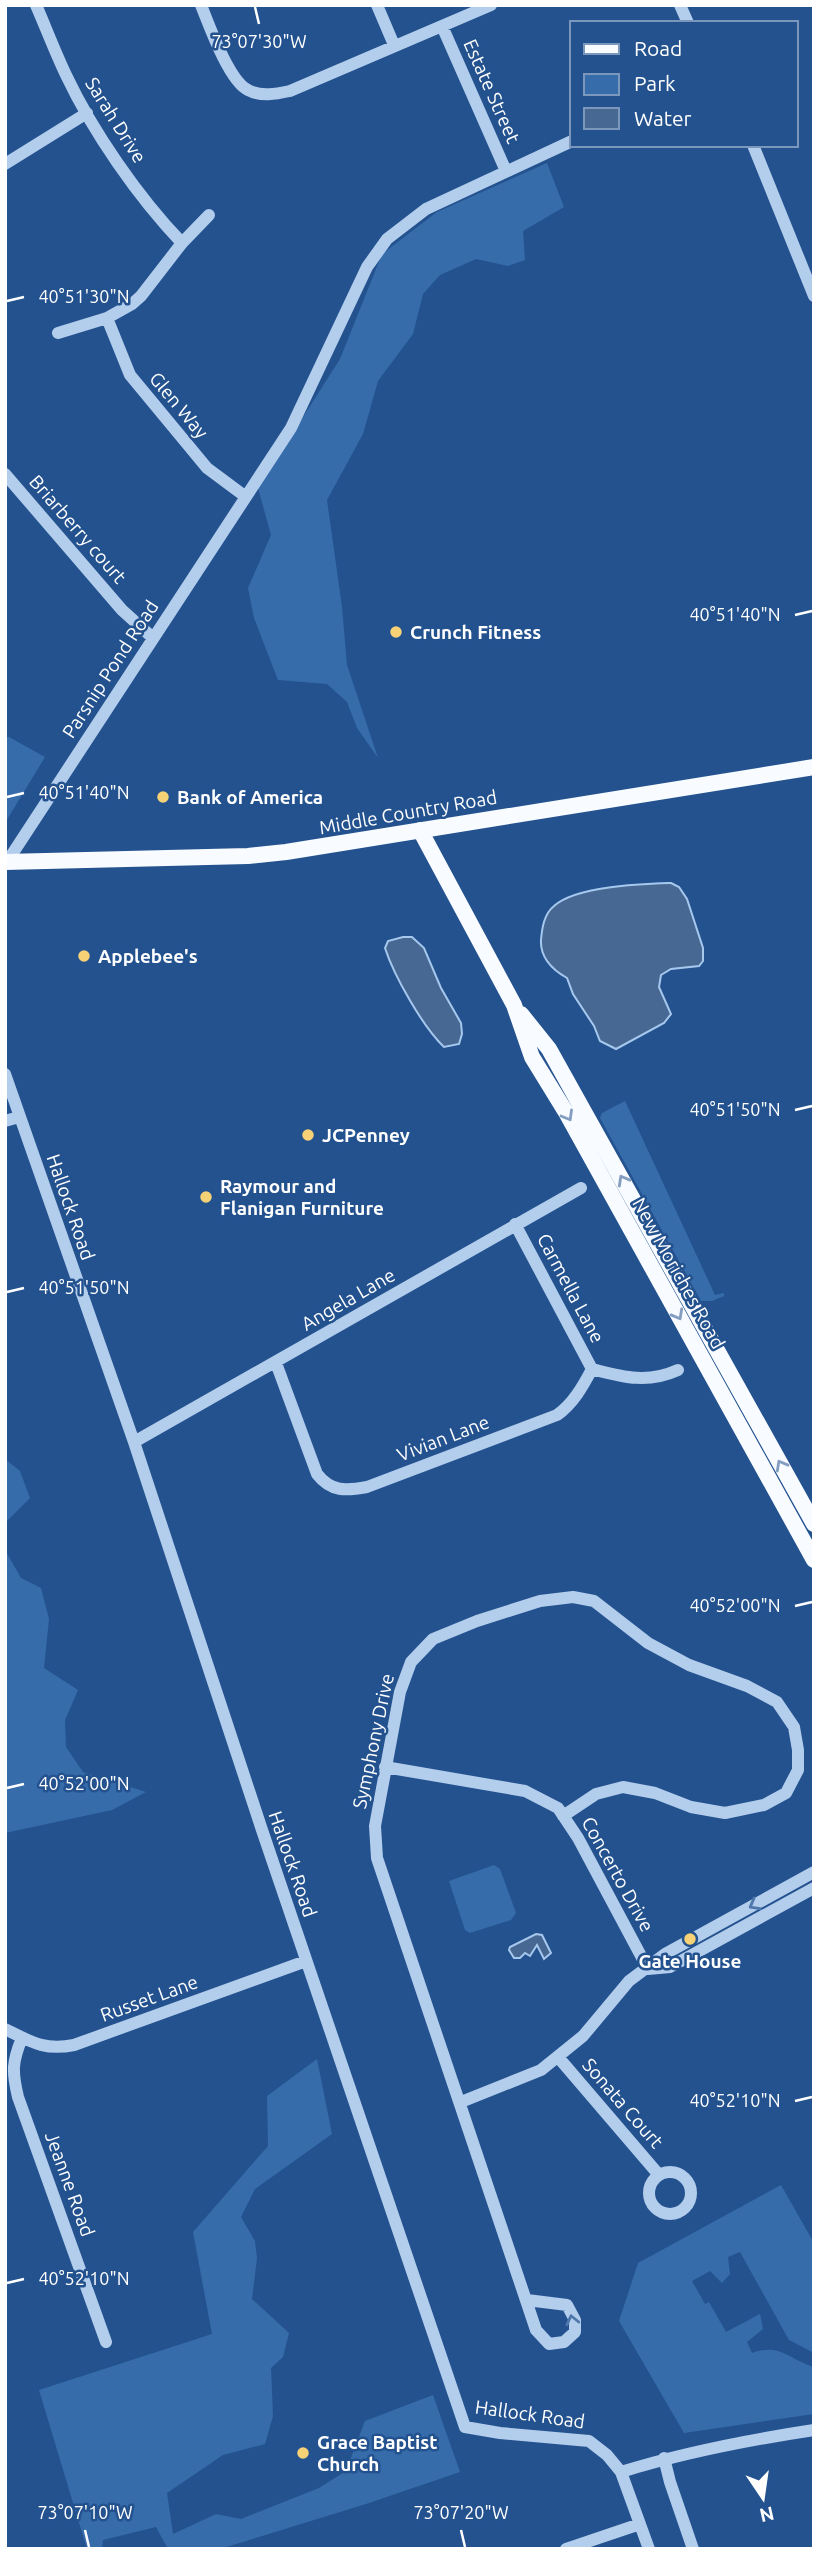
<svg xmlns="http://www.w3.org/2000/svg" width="819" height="2554" font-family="Ubuntu,sans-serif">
<rect width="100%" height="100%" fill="#23528f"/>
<path fill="#376cab" d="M 547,163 L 564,207 L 523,231 L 525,260 L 508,266 L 476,259 L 440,275 L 423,294 L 413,334 L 378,381 L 363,434 L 327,500 L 342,607 L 347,665 L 378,758 L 357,728 L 347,702 L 327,684 L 278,680 L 254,618 L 248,588 L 271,535 L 258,488 L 340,359 L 382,254 L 437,212 Z
M 5,737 L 9,737 L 45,757 L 5,823 Z
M 625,1101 L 715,1295 L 724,1293 L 724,1296 L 712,1301 L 701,1301 L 600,1118 L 602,1113 Z
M 5,1459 L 20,1471 L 30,1498 L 5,1523 Z
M 5,1550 L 21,1578 L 41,1588 L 49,1619 L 44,1668 L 78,1690 L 65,1720 L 66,1747 L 83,1772 L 146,1792 L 112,1810 L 5,1833 Z
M 494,1865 L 500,1869 L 516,1913 L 511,1920 L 470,1933 L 465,1930 L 449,1881 Z
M 317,2059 L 332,2134 L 255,2189 L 241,2217 L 255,2241 L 257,2258 L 252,2299 L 289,2333 L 283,2357 L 271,2368 L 273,2416 L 265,2444 L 223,2455 L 167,2493 L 173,2534 L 216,2514 L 241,2519 L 319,2488 L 346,2471 L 365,2421 L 433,2395 L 460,2472 L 366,2504 L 220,2549 L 168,2549 L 156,2527 L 103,2540 L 102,2549 L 87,2549 L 39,2390 L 212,2334 L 193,2232 L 268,2146 L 267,2096 Z
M 781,2185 L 814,2243 L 814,2353 L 789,2340 L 740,2252 L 728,2257 L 730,2274 L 722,2283 L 710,2271 L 692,2281 L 705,2304 L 709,2302 L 726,2332 L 760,2314 L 763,2329 L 747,2342 L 752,2353 C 780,2343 788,2359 814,2367 L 814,2414 L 684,2433 L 619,2321 L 638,2263 Z"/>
<path fill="#476893" stroke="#a7c8ed" stroke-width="2" d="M 671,883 L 679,887 L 687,899 L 703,948 L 703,961 L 699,966 L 671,969 L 661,975 L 659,987 L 671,1014 L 664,1023 L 616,1049 L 600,1041 L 594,1026 L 573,994 L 567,978 C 553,970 540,958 541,940 C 542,928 544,914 554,906 C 576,886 642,884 671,883 Z
M 403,937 L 412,937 L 424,948 L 441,988 L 461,1023 L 462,1034 L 459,1044 L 444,1047 C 423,1027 394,976 385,948 L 388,941 Z
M 536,1934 L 542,1935 L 551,1953 L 544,1959 L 537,1945 L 530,1956 L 525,1953 L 520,1958 L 514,1958 L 509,1950 L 510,1947 Z"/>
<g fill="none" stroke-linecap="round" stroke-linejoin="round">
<path stroke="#b3cdec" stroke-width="12" d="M 36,5 C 46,28 55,52 66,75 C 93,132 138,197 182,243
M 201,5 C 209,25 229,81 248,90 C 261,97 276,94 290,91 L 491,5
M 377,5 L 394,45
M 680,5 L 688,23
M 442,26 L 506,171
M 753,145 L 814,296
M 5,164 L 87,113
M 107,318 L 130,375 L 207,468 L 246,497
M 58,333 L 107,318 L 132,304 L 141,296 L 182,243 L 209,215
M 5,474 L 122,610 L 153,638
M 7,862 L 291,428 L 367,267 L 387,239 L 426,209 L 572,141
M 5,1074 L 134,1442 L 262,1830 L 465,2427 L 500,2433 L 589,2441 L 607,2455 L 621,2472 L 649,2549
M 5,1121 L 19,1117
M 515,1224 L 592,1369
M 276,1363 L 317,1474 C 331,1492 346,1491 367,1487 L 557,1415 C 573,1404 583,1386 592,1369 C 623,1377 647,1384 678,1370
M 134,1442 L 581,1188
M 385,1767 L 525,1791 L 558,1808 L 578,1838 L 648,1969
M 648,1969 L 670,1967 L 814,1888
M 5,2029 C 31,2042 45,2051 74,2045 L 306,1961
M 22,2038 C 12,2062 12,2072 18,2097 L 106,2342
M 558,2057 L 659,2175
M 461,2102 L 541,2070 L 583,2036 L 629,1981 L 665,1954 L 814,1872
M649 2193a21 21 0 1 1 42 0a21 21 0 1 1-42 0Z
M 527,2300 L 567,2305 L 575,2320 L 575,2332 L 564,2342 L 549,2344 L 536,2330 L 377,1858 L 375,1826 L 400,1692 L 411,1662 L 433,1639 L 477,1621 L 540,1601 L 573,1597 L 594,1601 L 648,1643 L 689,1665 L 747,1686 L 777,1702 L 794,1727 L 798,1750 L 798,1770 L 786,1793 L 764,1805 L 725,1813 L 691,1807 L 655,1793 L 623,1787 L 596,1794 L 563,1816
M 664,2458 L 670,2482 L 693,2549
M 621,2472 C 685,2452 748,2440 814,2430
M 566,2549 L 640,2524"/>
<path stroke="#f8fbff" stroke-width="16" d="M 420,830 L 514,1005 L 532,1057 L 567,1114 L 814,1560
M 5,862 L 248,856 L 286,852 L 814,767
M 521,1014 L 549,1049 L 814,1524"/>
</g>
<defs><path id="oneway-chevron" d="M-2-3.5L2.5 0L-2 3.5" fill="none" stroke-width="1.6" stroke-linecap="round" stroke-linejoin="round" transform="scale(1.75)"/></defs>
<g stroke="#839ec1">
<use href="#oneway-chevron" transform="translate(568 1116) rotate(60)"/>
<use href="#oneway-chevron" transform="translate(623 1180) rotate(-119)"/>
<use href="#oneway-chevron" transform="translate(678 1315) rotate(61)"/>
<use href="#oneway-chevron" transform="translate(781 1465) rotate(-119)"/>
</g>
<g stroke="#4e77ab">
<use href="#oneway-chevron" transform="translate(754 1905) rotate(151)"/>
<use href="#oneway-chevron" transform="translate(572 2320) rotate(-103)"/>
</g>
<path fill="none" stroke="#fff" stroke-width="2.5" d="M 255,7 L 259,24M 7,301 L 24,297M 795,615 L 812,611M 7,797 L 24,793M 795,1110 L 812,1106M 7,1292 L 24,1288M 795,1606 L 812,1602M 7,1788 L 24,1784M 795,2101 L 812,2097M 7,2283 L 24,2279M 85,2530 L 89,2547M 461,2530 L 465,2547"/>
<g fill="#f7d176" stroke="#23528f" stroke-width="2.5">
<circle cx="396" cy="632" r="7"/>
<circle cx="163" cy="797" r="7"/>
<circle cx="84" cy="956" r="7"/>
<circle cx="308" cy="1135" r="7"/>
<circle cx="206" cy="1197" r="7"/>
<circle cx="690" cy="1939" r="7"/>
<circle cx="303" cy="2453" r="7"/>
</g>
<g text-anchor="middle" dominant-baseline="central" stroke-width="5" stroke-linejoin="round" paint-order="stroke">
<g font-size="19" fill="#fff" stroke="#23528f">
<text transform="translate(492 91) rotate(66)">Estate Street</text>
<text transform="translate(116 120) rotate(58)">Sarah Drive</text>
<text transform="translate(179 405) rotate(50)">Glen Way</text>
<text transform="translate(78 529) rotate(49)">Briarberry court</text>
<text transform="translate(110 669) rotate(-57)">Parsnip Pond Road</text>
<text transform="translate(408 812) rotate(-10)">Middle Country Road</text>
<text transform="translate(71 1207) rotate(71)">Hallock Road</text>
<text transform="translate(679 1273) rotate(61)">New Moriches Road</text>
<text transform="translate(571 1288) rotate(62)">Carmella Lane</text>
<text transform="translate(348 1299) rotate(-30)">Angela Lane</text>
<text transform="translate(443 1438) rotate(-21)">Vivian Lane</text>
<text transform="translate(373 1741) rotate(-78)">Symphony Drive</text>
<text transform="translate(293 1864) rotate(71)">Hallock Road</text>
<text transform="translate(618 1874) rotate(61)">Concerto Drive</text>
<text transform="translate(149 1998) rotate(-20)">Russet Lane</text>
<text transform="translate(623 2103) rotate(49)">Sonata Court</text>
<text transform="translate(70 2184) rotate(70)">Jeanne Road</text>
<text transform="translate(530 2414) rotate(8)">Hallock Road</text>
</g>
<g font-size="19" font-weight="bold" fill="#fff" stroke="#23528f" text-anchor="start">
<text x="410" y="632">Crunch Fitness</text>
<text x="177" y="797">Bank of America</text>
<text x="98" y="956">Applebee's</text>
<text x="322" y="1135">JCPenney</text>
<text x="220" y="1186">Raymour and<tspan x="220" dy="22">Flanigan Furniture</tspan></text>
<text x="690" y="1961" text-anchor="middle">Gate House</text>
<text x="317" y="2442">Grace Baptist<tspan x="317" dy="22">Church</tspan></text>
</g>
</g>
<g font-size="18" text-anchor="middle" fill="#fff" stroke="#23528f" stroke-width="5" stroke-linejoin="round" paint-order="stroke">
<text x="259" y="48">73°07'30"W</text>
<text x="84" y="303">40°51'30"N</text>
<text x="735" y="621">40°51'40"N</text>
<text x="84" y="799">40°51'40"N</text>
<text x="735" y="1116">40°51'50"N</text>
<text x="84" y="1294">40°51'50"N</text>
<text x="735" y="1612">40°52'00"N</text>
<text x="84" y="1790">40°52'00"N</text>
<text x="735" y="2107">40°52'10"N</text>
<text x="84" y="2285">40°52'10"N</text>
<text x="85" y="2519">73°07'10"W</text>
<text x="461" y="2519">73°07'20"W</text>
</g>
<rect width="819" height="2554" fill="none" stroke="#ffffff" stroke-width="14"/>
<rect x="570" y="21" width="228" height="126" fill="#23528f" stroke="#7b97bc" stroke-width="2"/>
<rect x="584" y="44" width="35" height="10" fill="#f8fbff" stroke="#7b97bc" stroke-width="2"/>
<text x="634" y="56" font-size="21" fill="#ffffff">Road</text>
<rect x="584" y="74" width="35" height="21" fill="#376cab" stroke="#7b97bc" stroke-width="2"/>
<text x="634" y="91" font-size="21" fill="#ffffff">Park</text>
<rect x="584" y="108" width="35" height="21" fill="#476893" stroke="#7b97bc" stroke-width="2"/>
<text x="634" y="126" font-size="21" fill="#ffffff">Water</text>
<g transform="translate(763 2498) rotate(167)" stroke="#23528f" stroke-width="5" paint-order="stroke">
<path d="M0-5L12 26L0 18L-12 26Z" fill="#ffffff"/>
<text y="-10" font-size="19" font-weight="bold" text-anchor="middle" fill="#ffffff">N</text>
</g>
</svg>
